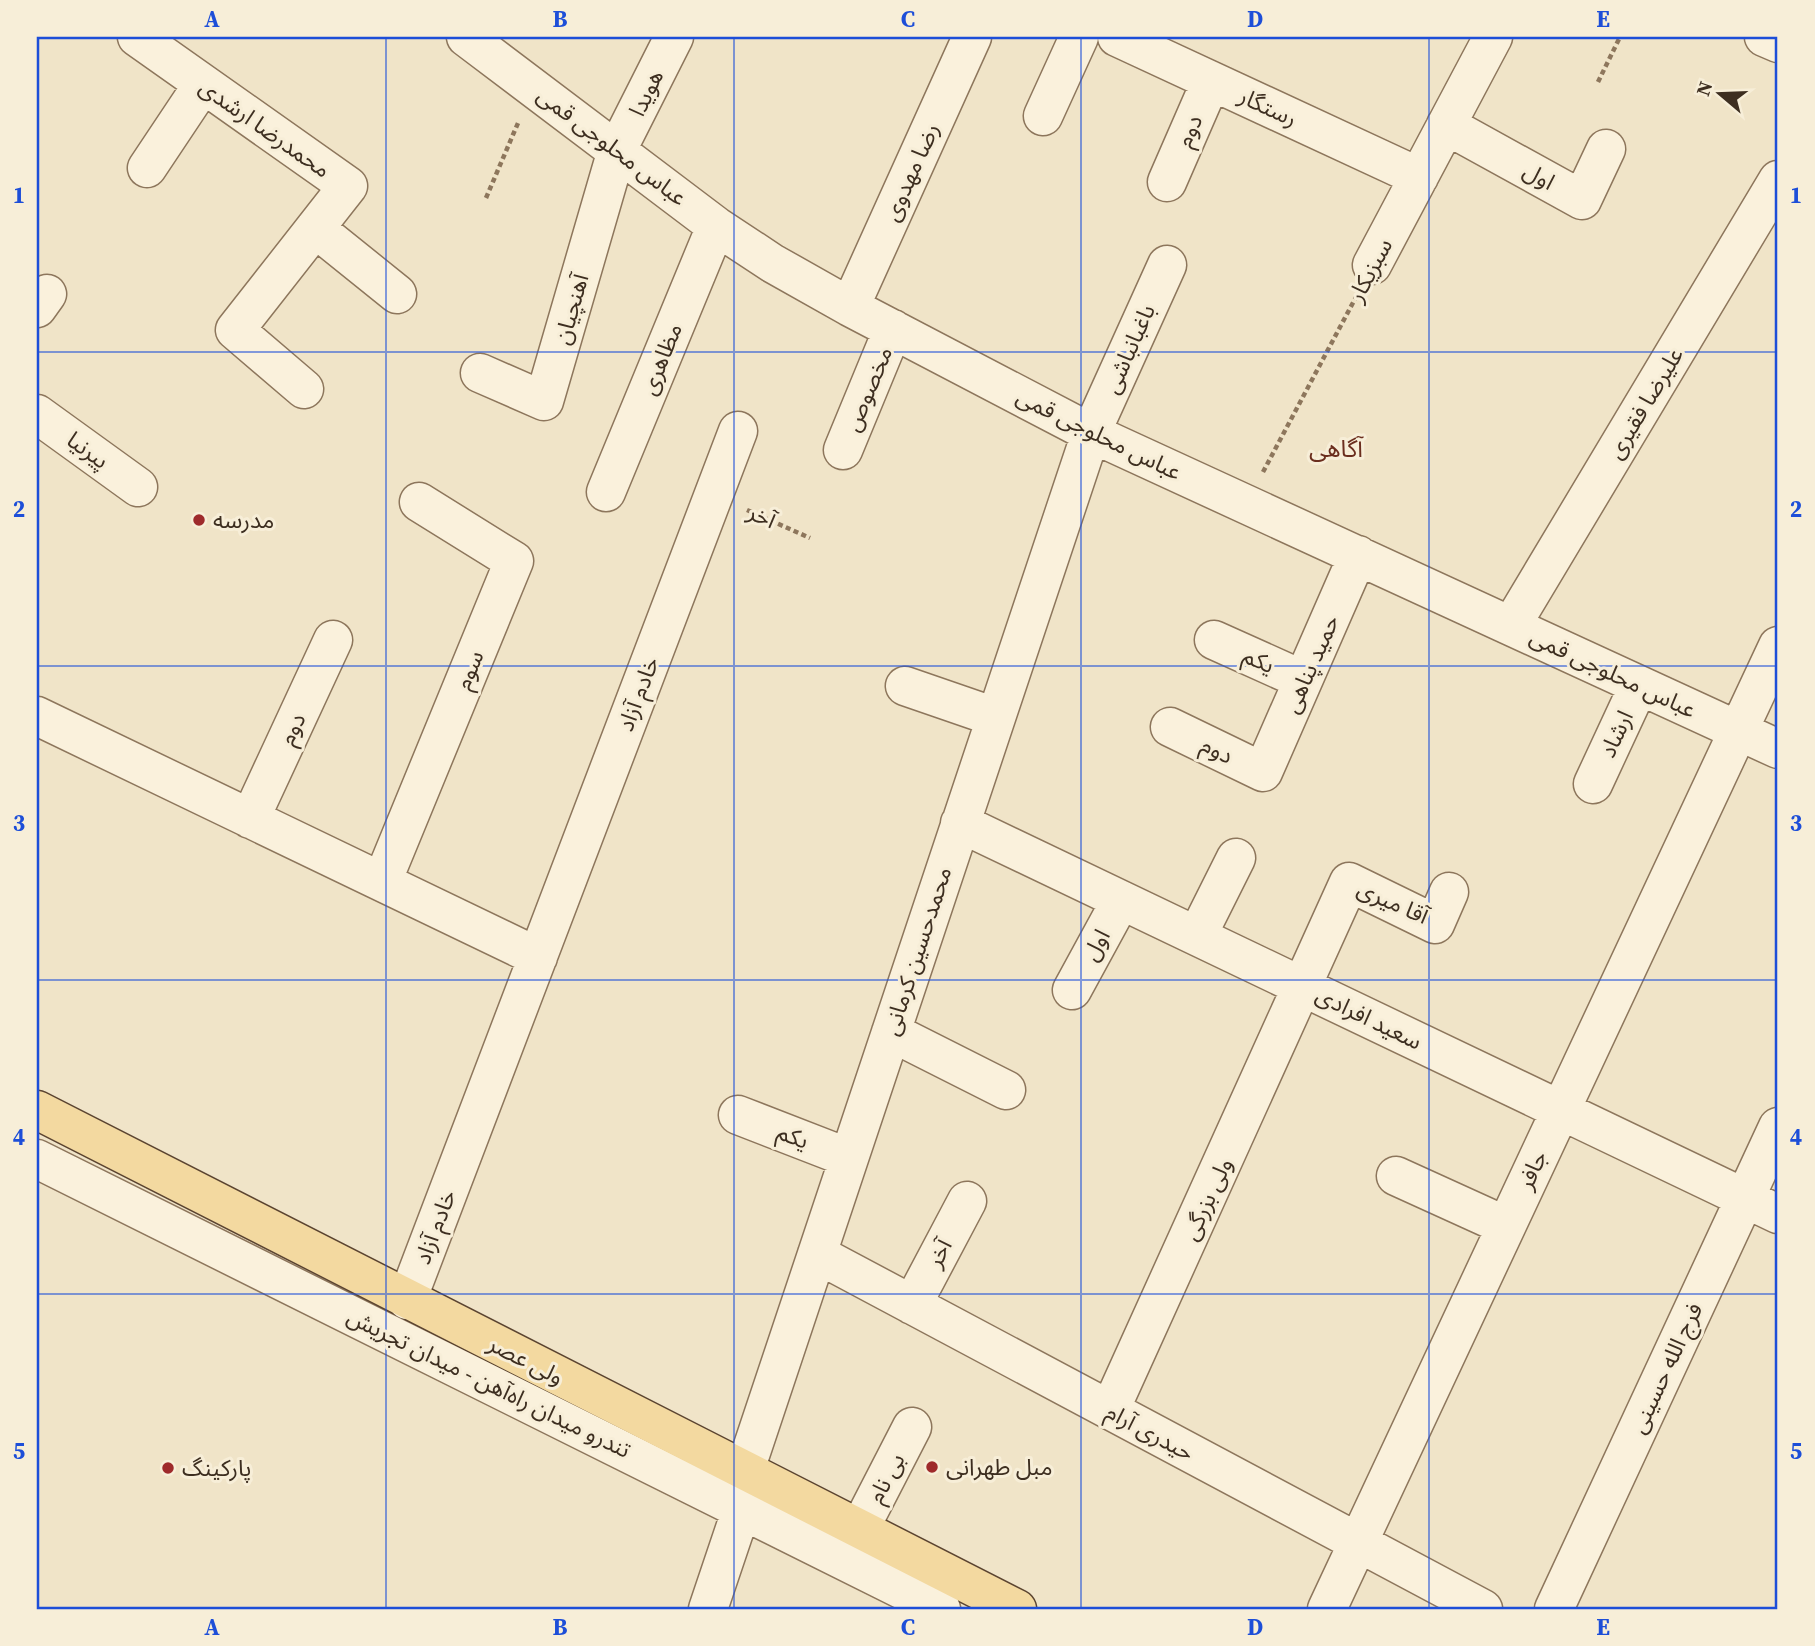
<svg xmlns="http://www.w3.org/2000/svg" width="1815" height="1646" font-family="'Source Serif 4','Noto Sans Arabic',serif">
<rect width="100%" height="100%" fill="#f0e4c8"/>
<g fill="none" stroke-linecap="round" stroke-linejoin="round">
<defs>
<path id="minor" d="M 137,37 L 348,186 L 235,330 L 304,389
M 466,37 L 716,226 L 772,263 L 850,307 L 1091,433 L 1778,749
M 1117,37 L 1419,177
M 1764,37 L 1778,43
M 1043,116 L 1079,37
M 1446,125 L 1582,200 L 1606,149
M 147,168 L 203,84
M 1167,182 L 1211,81
M 315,228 L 397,294
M 1372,265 L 1493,37
M 850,307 L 972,37
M 37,308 L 47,294
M 480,373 L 544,401 L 617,150 L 674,37
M 37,414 L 138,487
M 843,450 L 893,329
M 606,492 L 716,226
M 1511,626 L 1778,180
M 1214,640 L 1303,680
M 905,686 L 995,717
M 37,716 L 538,957
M 1170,727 L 1263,772 L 1358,555
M 1593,784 L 1639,685
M 250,819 L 333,640
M 960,823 L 1778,1214
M 382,882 L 514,561 L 419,502
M 1197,936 L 1236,858
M 1072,990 L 1121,900
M 891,1032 L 1006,1090
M 738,1115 L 849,1158
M 37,1159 L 941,1609
M 1396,1176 L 1506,1226
M 817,1254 L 1483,1609
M 407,1300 L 738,431
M 912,1305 L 967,1201
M 1110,1410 L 1349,882 L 1435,924 L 1449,892
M 859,1530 L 912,1427
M 708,1609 L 742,1508 L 745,1470 L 1091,433 L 1167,265
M 1327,1609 L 1778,646
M 1554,1609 L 1778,1127"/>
<path id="major" d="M 37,1110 L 1017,1609"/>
</defs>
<use href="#minor" stroke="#8d765c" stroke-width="41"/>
<use href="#major" stroke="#5b4430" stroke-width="41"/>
<path stroke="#8d765c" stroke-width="4.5" stroke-dasharray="5 3.5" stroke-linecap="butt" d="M 1598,82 L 1620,37
M 486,198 L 518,123
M 1263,472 L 1356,297
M 747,510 L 810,538"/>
<use href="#minor" stroke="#faf1dc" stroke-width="38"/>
<use href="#major" stroke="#f3d9a0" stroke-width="38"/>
</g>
<path fill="none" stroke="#1d4ed8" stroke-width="2" stroke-opacity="0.55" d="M 386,37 L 386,1609M 734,37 L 734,1609M 1081,37 L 1081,1609M 1429,37 L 1429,1609M 37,352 L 1778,352M 37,666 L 1778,666M 37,980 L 1778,980M 37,1294 L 1778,1294"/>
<g fill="#9e2a2b" stroke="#f7eed8" stroke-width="2.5">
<circle cx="199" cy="520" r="7"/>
<circle cx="932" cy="1467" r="7"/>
<circle cx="168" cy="1468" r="7"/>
</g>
<g text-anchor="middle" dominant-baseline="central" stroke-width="6" stroke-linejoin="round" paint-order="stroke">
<g font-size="23" fill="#3d2e20" stroke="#f7eed8">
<text transform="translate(646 93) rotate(-64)">هویدا</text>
<text transform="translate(1268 107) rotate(25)">رستگار</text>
<text transform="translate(265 128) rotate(35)">محمدرضا ارشدی</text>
<text transform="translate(1189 131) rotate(-67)">دوم</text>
<text transform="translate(612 146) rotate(37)">عباس محلوجی قمی</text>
<text transform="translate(911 172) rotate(-66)">رضا مهدوی</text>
<text transform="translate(1539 176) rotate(29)">اول</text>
<text transform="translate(1370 270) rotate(-62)">سبزیکار</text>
<text transform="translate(571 309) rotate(-74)">آهنچیان</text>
<text transform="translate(1129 349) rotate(-66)">باغبانباشی</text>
<text transform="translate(661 359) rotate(-68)">مظاهری</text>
<text transform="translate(868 389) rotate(-67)">مخصوص</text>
<text transform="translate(1645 403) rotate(-59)">علیرضا فقیری</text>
<text transform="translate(1099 434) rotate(26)">عباس محلوجی قمی</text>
<text transform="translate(88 450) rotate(36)">پیرنیا</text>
<text transform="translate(762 516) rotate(24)">آخر</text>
<text transform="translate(1259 660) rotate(24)">یکم</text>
<text transform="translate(1311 664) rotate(-66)">حمید پناهی</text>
<text transform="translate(469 670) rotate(-68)">سوم</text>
<text transform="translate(1613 673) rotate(25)">عباس محلوجی قمی</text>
<text transform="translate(638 694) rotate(-69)">خادم آزاد</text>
<text transform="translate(292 729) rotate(-65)">دوم</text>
<text transform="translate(1616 734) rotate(-65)">ارشاد</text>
<text transform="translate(1217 750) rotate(26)">دوم</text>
<text transform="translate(1393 902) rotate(24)">آقا میری</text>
<text transform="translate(1096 945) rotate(-62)">اول</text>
<text transform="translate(917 951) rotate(-72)">محمدحسین کرمانی</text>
<text transform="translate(1369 1018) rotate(26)">سعید افرادی</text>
<text transform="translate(793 1136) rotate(21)">یکم</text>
<text transform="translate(1532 1170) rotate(-65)">جافر</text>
<text transform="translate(1207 1199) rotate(-65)">ولی بزرگی</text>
<text transform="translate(435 1227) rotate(-69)">خادم آزاد</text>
<text transform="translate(939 1253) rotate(-62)">آخر</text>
<text transform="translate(526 1360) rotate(27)">ولی عصر</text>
<text transform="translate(1666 1368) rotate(-65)">فرج الله حسینی</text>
<text transform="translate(489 1383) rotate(26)">تندرو میدان راه‌آهن - میدان تجریش</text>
<text transform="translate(1150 1432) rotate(28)">حیدری آرام</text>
<text transform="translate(886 1478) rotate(-62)">بی نام</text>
</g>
<g font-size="23" fill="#3d2e20" stroke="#f7eed8" text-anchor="start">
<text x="213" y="520">مدرسه</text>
<text x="946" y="1467">مبل طهرانی</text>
<text x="182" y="1468">پارکینگ</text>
</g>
<g font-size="24" fill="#6b2e1e" stroke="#f7eed8">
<text x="1336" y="448">آگاهی</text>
</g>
</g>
<rect width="1815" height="1646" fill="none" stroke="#f7eed8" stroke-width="77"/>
<g transform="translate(1720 94) rotate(289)" stroke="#f7eed8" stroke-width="5" paint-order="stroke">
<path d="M0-5L12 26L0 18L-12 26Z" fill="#3d2e20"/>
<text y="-10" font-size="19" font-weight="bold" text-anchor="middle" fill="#3d2e20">N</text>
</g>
<rect x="38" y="38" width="1738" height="1570" fill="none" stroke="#1d4ed8" stroke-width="2.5"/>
<g font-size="23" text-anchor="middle" font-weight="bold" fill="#1d4ed8">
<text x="212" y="27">A</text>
<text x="560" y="27">B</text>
<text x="908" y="27">C</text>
<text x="1255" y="27">D</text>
<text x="1603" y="27">E</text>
<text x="19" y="203">1</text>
<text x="1796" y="203">1</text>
<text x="19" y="517">2</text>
<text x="1796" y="517">2</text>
<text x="19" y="831">3</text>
<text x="1796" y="831">3</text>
<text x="19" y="1145">4</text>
<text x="1796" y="1145">4</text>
<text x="19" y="1459">5</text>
<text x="1796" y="1459">5</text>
<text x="212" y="1635">A</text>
<text x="560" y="1635">B</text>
<text x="908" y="1635">C</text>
<text x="1255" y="1635">D</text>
<text x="1603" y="1635">E</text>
</g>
</svg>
